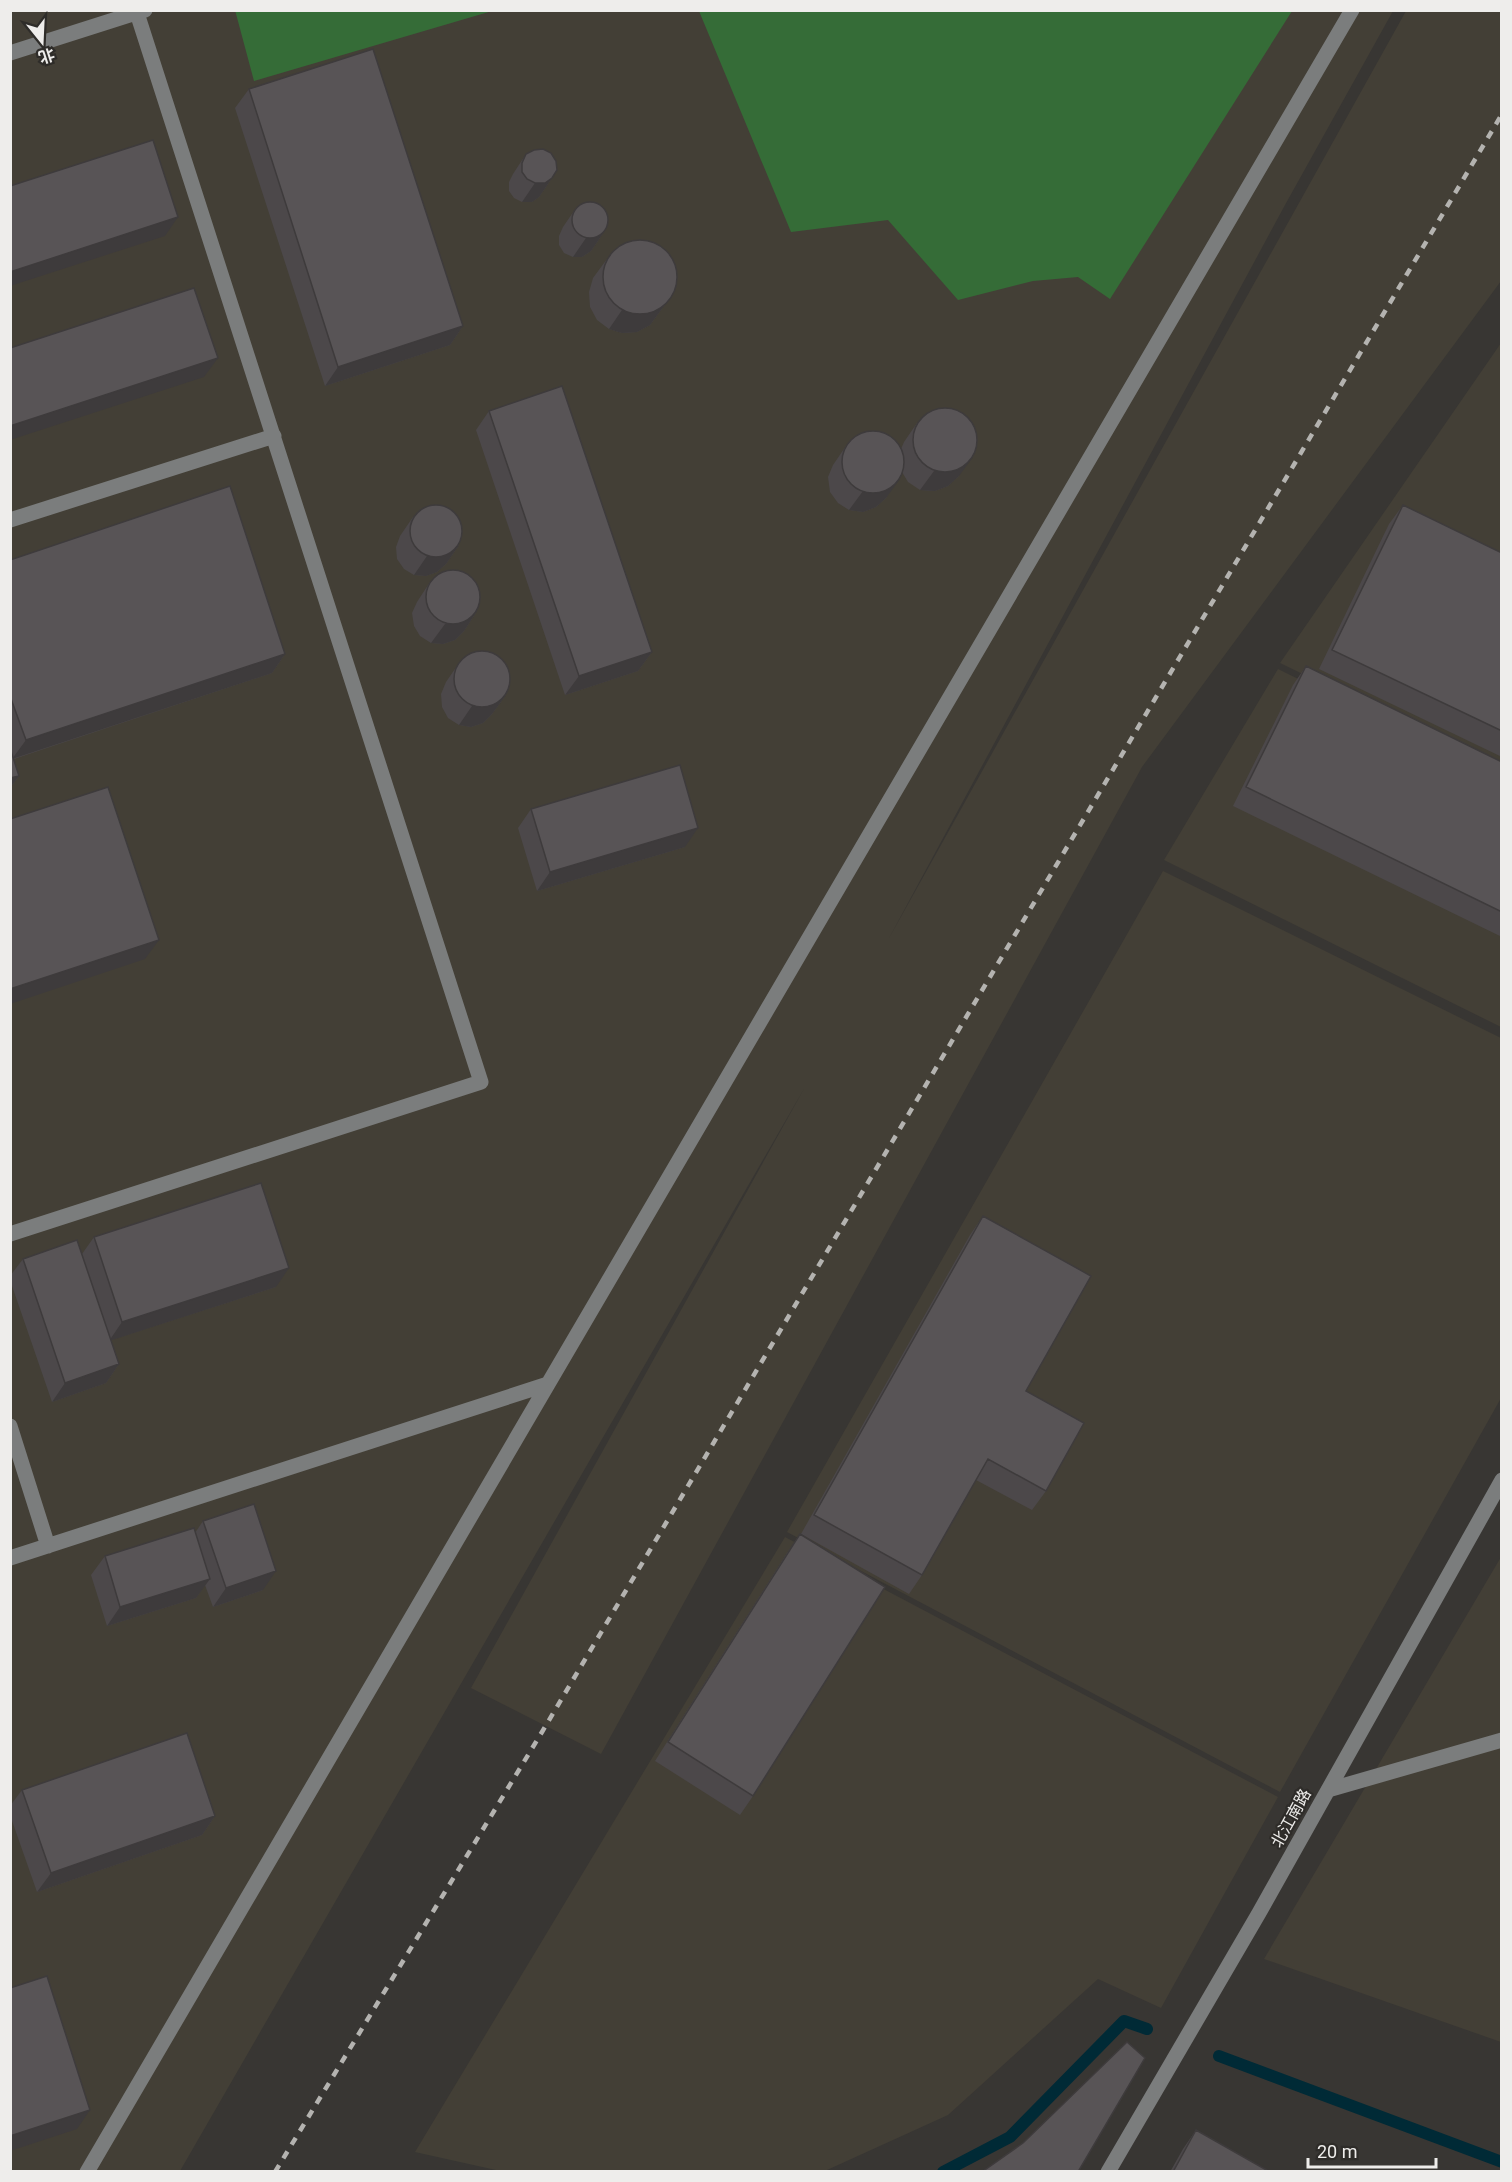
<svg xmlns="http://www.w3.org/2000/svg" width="1512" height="2182" font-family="Roboto,'Noto Sans SC',sans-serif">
<rect width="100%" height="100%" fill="#383633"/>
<path fill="#433f36" d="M 11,11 L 1393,11 L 1285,205 L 888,940 L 1406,11 L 1501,11 L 1501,281 L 1142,767 L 601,1754 L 471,1688 L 805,1087 L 180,2171 L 11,2172 Z
M 1501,343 L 1501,770 L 1280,663 Z
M 1278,669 L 1501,779 L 1501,1027 L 1164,860 Z
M 1163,871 L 1501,1038 L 1501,1398 L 1280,1792 L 787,1532 Z
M 785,1537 L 1278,1797 L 1161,2008 L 1098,1979 L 948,2115 L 827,2170 L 505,2172 L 415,2152 Z
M 1501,1557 L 1501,2042 L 1264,1959 Z"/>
<path fill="#356c37" d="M 235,10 L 492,10 L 492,11 L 254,81 Z
M 699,11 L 1292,11 L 1110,299 L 1078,277 L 1033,281 L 958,300 L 888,220 L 791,232 Z"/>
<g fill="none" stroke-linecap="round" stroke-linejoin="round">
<path stroke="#002a36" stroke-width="12" d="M 1219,2056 L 1502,2162
M 943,2172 L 1010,2137 L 1124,2021 L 1147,2029"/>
<path stroke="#7b7d7d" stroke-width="15" d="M 10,53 L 145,10
M 10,520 L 274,436
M 10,1234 L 481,1082 L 137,13
M 10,1426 L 48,1546
M 10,1558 L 548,1384
M 1328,1790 L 1502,1740
M 87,2172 L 1352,10
M 1108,2172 L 1259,1913 L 1502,1480"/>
<path stroke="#b4b3b0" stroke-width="4.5" stroke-dasharray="8 8" stroke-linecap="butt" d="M 275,2172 L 542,1732 L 1502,114"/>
</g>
<path fill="#4c484a" d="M 249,89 L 463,326 L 450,345 L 325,386 L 235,108 Z
M 526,154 L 552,178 L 539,197 L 532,202 L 522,202 L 514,198 L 509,191 L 509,182 L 513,174 Z
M 576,208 L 604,232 L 591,251 L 582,257 L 573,257 L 564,253 L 559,245 L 559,236 L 563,227 Z
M 607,259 L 672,295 L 650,325 L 637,332 L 622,333 L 609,329 L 597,320 L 590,307 L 589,292 L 593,278 Z
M 489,411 L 652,652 L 638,671 L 565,695 L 476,430 Z
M 917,423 L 959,476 L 948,486 L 935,491 L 920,490 L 908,482 L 902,472 L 886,498 L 876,507 L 863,512 L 849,510 L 838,503 L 830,492 L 828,477 L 833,465 L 846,446 L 901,449 L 904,442 Z
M 1403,505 L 1502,553 L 1502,757 L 1319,669 L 1389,524 Z
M 413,517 L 459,545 L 446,564 L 437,572 L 426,576 L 414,575 L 404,569 L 397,559 L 396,547 L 400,536 Z
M 10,560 L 285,654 L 272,673 L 14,759 L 19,776 L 10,788 Z
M 430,582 L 477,611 L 464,631 L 455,640 L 443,644 L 431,643 L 420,636 L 414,626 L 412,613 L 417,602 Z
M 459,663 L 506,695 L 492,714 L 483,723 L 471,727 L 459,725 L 448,718 L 442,707 L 441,694 L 446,682 Z
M 1306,666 L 1502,762 L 1502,937 L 1233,806 L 1293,685 Z
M 531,809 L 685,847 L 537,891 L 518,828 Z
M 983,1216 L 1026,1391 L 1046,1491 L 1032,1510 L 976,1480 L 922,1575 L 909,1594 L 801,1534 L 970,1235 Z
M 94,1237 L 276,1287 L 111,1340 L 119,1364 L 106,1383 L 52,1402 L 10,1280 L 10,1276 L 23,1259 L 82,1254 Z
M 203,1521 L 263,1590 L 213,1607 L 205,1585 L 196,1598 L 107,1626 L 91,1575 L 105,1556 L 195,1533 Z
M 800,1534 L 753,1796 L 740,1815 L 655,1761 L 787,1553 Z
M 22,1790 L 215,1816 L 202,1835 L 37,1892 L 10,1815 L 10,1806 Z
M 1196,2130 L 1270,2172 L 1170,2172 L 1183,2149 Z"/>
<path fill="#3e3b3c" d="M 552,178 L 539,197 L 532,202 L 522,202 L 535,183 Z
M 178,217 L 165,236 L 10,286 L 10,272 Z
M 604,232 L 591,251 L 582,257 L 573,257 L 586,238 Z
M 672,295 L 650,325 L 637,332 L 622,333 L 609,329 L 622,310 Z
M 463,326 L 450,345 L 325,386 L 338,367 Z
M 218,358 L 204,377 L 10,440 L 10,426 Z
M 973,457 L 959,476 L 948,486 L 935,491 L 920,490 L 934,471 Z
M 900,479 L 886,498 L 876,507 L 863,512 L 849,510 L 863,491 Z
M 459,545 L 446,564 L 437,572 L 426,576 L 414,575 L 427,556 Z
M 477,611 L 464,631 L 455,640 L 443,644 L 431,643 L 445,624 Z
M 652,652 L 638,671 L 565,695 L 579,676 Z
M 285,654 L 272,673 L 12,759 L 26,740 Z
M 506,695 L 492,714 L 483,723 L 471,727 L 459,725 L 472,706 Z
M 19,776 L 10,788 L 10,778 Z
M 698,828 L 685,847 L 537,891 L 550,872 Z
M 159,940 L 145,959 L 10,1004 L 10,989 Z
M 289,1268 L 276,1287 L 109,1341 L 122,1322 Z
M 119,1364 L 106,1383 L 52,1402 L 65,1383 Z
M 276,1571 L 263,1590 L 213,1607 L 226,1588 Z
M 210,1579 L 196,1598 L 107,1626 L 120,1607 Z
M 215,1816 L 202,1835 L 37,1892 L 51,1873 Z
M 90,2110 L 77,2129 L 10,2151 L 10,2136 Z"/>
<path fill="#585456" stroke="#3e3b3c" stroke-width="1.5" d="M 373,49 L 463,326 L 338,367 L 249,89 Z
M 153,140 L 178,217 L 10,272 L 10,186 Z
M 543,149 L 551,153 L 556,161 L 557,170 L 552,178 L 545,183 L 535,183 L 527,179 L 522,172 L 522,163 L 526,154 L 534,150 Z
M572 220a18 18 0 1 1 36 0a18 18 0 1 1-36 0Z
M603 277a37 37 0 1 1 74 0a37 37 0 1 1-74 0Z
M 194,288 L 218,358 L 10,426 L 10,348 Z
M 562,386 L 652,652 L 579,676 L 489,411 Z
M913 440a32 32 0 1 1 64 0a32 32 0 1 1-64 0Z
M842 462a31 31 0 1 1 62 0a31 31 0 1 1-62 0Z
M 230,486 L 285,654 L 26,740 L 10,696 L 10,560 Z
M410 531a26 26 0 1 1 52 0a26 26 0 1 1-52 0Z
M 1403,505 L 1502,553 L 1502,731 L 1332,650 Z
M426 597a27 27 0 1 1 54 0a27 27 0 1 1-54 0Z
M454 679a28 28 0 1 1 56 0a28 28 0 1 1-56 0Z
M 1306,666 L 1502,762 L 1502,912 L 1246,787 Z
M 10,748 L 19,776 L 10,778 Z
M 680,765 L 698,828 L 550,872 L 531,809 Z
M 108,787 L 159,940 L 10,989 L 10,819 Z
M 261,1183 L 289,1268 L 122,1322 L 94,1237 Z
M 983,1216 L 1091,1276 L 1026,1391 L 1084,1423 L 1046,1491 L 988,1459 L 922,1575 L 814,1515 Z
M 77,1240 L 119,1364 L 65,1383 L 23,1259 Z
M 254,1504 L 276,1571 L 226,1588 L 203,1521 Z
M 194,1528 L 210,1579 L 120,1607 L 105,1556 Z
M 800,1534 L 885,1587 L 753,1796 L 668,1742 Z
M 187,1733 L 215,1816 L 51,1873 L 22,1790 Z
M 47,1976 L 90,2110 L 10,2136 L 10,1988 Z
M 1127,2042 L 1145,2058 L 1078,2172 L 982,2172 L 1023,2143 Z
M 1196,2130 L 1270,2172 L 1173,2172 Z"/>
<g text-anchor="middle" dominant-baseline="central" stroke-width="4.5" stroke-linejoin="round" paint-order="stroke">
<g font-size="16" fill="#eeedeb" stroke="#2e2c29">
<text transform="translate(1291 1818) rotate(-61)">北江南路</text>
</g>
</g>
<rect width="1512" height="2182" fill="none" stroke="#eeedeb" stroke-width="24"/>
<g transform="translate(42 42) rotate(162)" stroke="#2e2c29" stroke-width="4.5" paint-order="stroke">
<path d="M0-4.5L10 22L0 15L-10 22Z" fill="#eeedeb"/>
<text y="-9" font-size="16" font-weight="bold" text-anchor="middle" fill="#eeedeb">北</text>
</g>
<path d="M1308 2158v9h128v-9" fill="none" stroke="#eeedeb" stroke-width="3"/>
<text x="1317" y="2158" font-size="18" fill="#eeedeb" stroke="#2e2c29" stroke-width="4.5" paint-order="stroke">20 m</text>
</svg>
